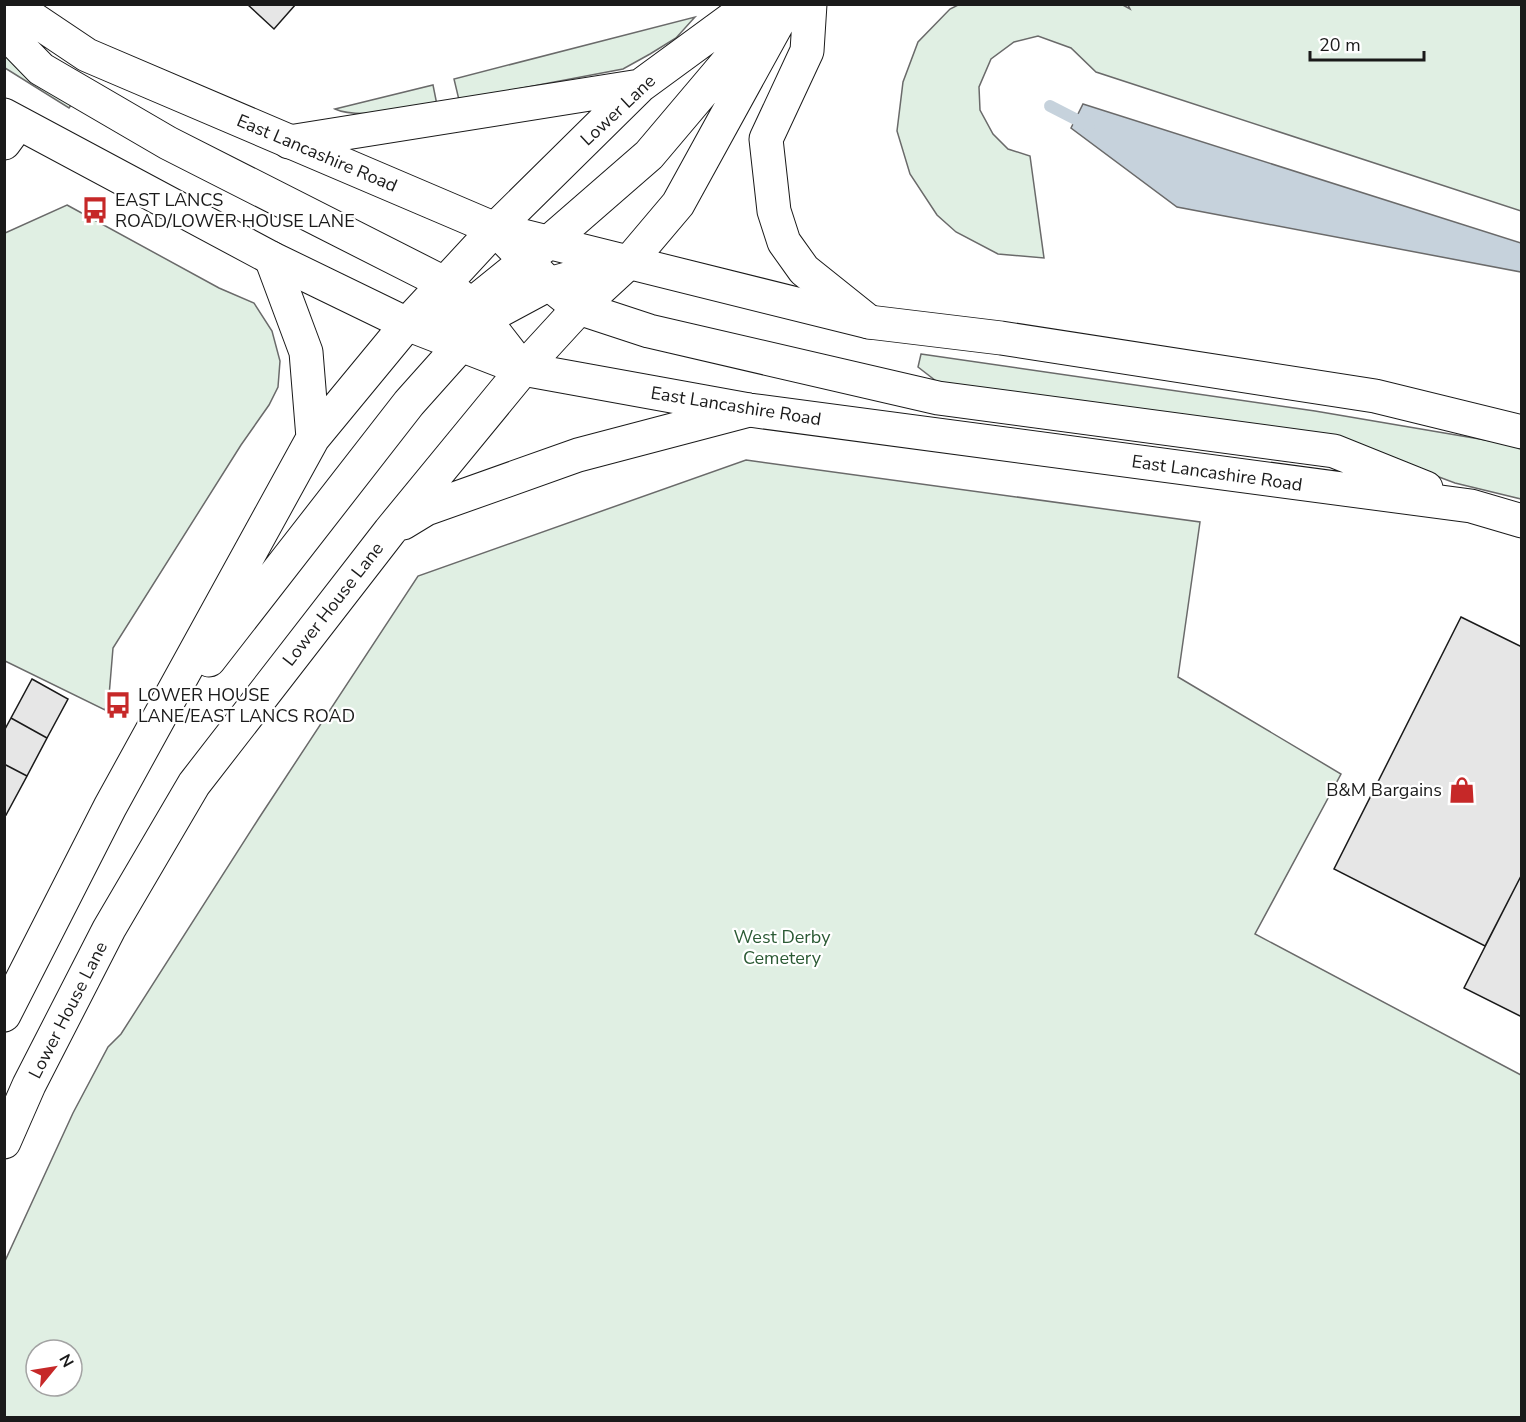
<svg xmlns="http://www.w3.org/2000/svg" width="1526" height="1422" font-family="'Nunito Sans',sans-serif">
<rect width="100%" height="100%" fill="#fff"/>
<path fill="#e0efe3" stroke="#6a6a6a" stroke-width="1.5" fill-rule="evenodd" d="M 1121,4 L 1130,9 L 1128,5 L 1521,5 L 1521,211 L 1096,72 L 1071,48 L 1038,36 L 1014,42 L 991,59 L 979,87 L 980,110 L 993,134 L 1008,149 L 1030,156 L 1044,258 L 998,254 L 956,232 L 937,215 L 910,174 L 897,131 L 903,82 L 918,42 L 950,9 L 958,5 Z
M 695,17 L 676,38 L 650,54 L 623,69 L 459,100 L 454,79 Z
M 4,53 L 75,99 L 69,108 L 5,68 Z
M 433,85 L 437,105 C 413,110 356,119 335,109 Z
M 67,205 L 219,288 L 254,303 L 272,331 L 280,361 L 278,387 L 269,405 L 241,445 L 113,648 L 109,696 L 105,710 L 5,661 L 5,233 Z
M 921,354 L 1315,411 L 1509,444 L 1521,447 L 1521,499 L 1455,483 L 1367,450 L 949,391 L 918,367 Z
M 746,460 L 1200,522 L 1178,677 L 1341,774 L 1255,934 L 1521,1075 L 1521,1417 L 5,1417 L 5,1261 L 73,1113 L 108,1047 L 121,1034 L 259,818 L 418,576 ZM 36,1350 L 72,1350 L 72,1386 L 36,1386 Z"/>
<path fill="#c6d2dc" stroke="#6a6a6a" stroke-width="1.5" d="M 1083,104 L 1521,243 L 1521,272 L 1177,207 L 1071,128 Z"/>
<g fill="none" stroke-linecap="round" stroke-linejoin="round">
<path stroke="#c6d2dc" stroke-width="12" d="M 1050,106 L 1089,126"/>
</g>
<path fill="#e6e6e6" stroke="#1a1a1a" stroke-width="1.5" d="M 247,4 L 296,4 L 274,29 Z
M 1461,617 L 1522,647 L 1522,874 L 1485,946 L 1334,869 Z
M 32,679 L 68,699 L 47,738 L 11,718 Z
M 11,718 L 47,738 L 27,776 L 4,764 L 4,731 Z
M 4,764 L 27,776 L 6,815 L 4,814 Z
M 1522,874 L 1522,1017 L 1464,988 Z"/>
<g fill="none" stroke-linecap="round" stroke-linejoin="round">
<defs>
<path id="minor" d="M 4,143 L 18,124"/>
<path id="tertiary" d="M 810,4 L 807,51 L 766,139 L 774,211 L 784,242 L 804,270 L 869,322
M 289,142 L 640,86
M 271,258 L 306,352 L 313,438
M 407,324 L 471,305 L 549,242 L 649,155 L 764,19
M 403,523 L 426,509 L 578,455 L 749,410
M 209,660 L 409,403 L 484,319 L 549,284 L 624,263
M 4,1015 L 110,807 L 313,438 L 407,324 L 495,229 L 640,86 L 752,4
M 4,1142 L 29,1085 L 109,929 L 194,784 L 390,531 L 523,369 L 579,308 L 629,262 L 678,204 L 788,4"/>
<path id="trunk" d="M 11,4 L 87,55 L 495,229 L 869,322 L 1001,338 L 1375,396 L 1522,432
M 4,31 L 41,69 L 168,143 L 444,283 L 471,305 L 484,319 L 522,368
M 4,115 L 271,258 L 407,324 L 523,369 L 749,410 L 1471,506 L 1522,521
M 495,229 L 549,284 L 579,308 L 649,331 L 938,398 L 1334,451 L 1426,488"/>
</defs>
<use href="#minor" stroke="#1a1a1a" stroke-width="35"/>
<use href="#tertiary" stroke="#1a1a1a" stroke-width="35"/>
<use href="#trunk" stroke="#1a1a1a" stroke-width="35"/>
<use href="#minor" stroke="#fff" stroke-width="33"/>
<use href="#tertiary" stroke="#fff" stroke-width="33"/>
<use href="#trunk" stroke="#fff" stroke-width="33"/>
</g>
<defs>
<symbol id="bus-bare" viewBox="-9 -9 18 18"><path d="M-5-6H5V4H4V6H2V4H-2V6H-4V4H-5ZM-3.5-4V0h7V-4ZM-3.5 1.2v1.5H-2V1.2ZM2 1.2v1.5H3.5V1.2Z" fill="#c62828" stroke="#fff" stroke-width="2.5" paint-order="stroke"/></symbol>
<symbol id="shop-bare" viewBox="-9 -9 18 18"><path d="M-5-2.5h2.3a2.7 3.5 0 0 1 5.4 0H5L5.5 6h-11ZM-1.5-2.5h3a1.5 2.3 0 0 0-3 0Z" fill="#c62828" stroke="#fff" stroke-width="2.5" paint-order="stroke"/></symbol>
</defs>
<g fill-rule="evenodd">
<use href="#bus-bare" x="76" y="191" width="38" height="38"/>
<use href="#bus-bare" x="99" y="686" width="38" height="38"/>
<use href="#shop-bare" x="1443" y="771" width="38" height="38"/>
</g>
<g text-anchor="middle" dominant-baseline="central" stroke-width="4.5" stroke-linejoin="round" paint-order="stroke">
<g font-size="18" fill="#1a1a1a" stroke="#fff">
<text transform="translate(618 110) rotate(-43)">Lower Lane</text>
<text transform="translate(317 153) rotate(23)">East Lancashire Road</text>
<text transform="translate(736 406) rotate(9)">East Lancashire Road</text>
<text transform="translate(1217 473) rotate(8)">East Lancashire Road</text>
<text transform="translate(333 604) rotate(-52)">Lower House Lane</text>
<text transform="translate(68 1010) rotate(-63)">Lower House Lane</text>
</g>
<g font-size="18" fill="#1a1a1a" stroke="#fff" text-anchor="start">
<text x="115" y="200">EAST LANCS<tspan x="115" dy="21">ROAD/LOWER HOUSE LANE</tspan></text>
<text x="138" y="695">LOWER HOUSE<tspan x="138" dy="21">LANE/EAST LANCS ROAD</tspan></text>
<text x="1442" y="790" text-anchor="end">B&amp;M Bargains</text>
</g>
<g font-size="18" fill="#2b5a34" stroke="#fff">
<text x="782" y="937">West Derby<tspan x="782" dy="21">Cemetery</tspan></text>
</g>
</g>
<rect width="1526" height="1422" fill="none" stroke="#1a1a1a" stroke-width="12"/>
<g transform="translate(54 1368) rotate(60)"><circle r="28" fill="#ffffff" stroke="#a3a3a3" stroke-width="1.5"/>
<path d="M0-4.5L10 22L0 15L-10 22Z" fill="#c62828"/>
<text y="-9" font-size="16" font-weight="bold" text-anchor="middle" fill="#1a1a1a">N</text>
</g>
<path d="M1310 51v9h114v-9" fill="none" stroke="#1a1a1a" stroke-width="3"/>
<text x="1319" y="51" font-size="18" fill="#1a1a1a" stroke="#ffffff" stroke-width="4.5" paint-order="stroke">20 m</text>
</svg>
